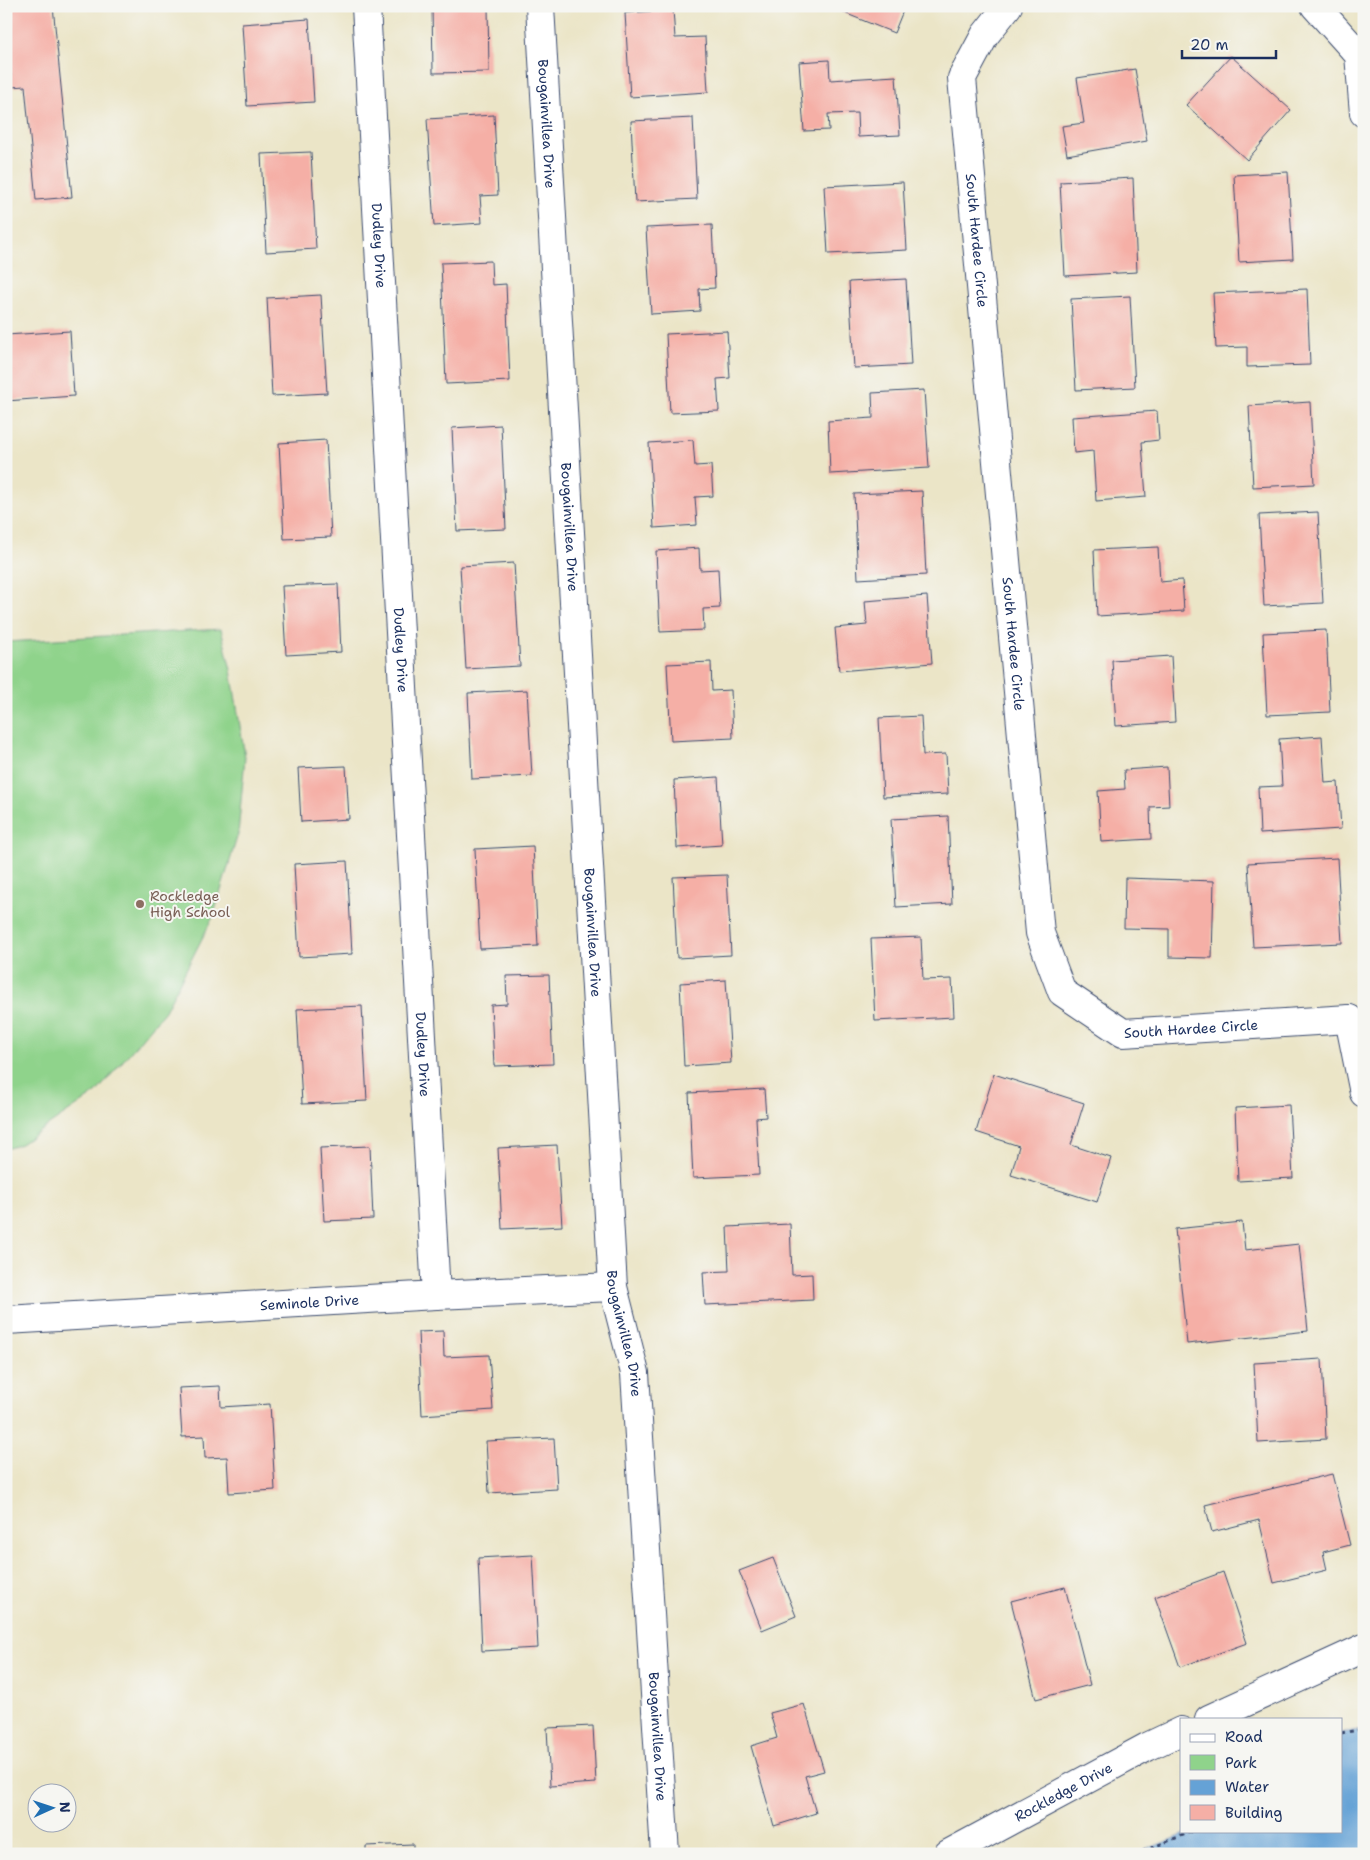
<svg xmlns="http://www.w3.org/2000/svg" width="1370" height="1860" font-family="'Shantell Sans',sans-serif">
<rect width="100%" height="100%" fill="#f6f6f2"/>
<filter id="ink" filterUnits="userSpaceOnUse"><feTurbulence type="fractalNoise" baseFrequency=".02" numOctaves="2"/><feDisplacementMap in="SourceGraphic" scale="10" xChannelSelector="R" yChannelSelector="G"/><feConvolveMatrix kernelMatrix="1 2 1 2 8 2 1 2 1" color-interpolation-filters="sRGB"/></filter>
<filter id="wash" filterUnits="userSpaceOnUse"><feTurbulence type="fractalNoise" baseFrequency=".0096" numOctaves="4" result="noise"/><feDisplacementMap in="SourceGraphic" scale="20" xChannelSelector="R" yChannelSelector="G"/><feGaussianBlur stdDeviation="1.12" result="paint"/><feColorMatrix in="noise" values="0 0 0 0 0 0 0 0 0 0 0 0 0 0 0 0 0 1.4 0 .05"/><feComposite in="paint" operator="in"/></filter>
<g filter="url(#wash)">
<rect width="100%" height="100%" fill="#ebe5c7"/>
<path fill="#8fd38b" stroke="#558174" d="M 221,629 L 231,670 L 245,757 L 238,834 L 213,917 L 165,1011 L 96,1093 L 21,1144 L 6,1149 L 6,642 Z"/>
<path fill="#65a2d6" stroke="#40689a" d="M 1364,1729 L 1364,1854 L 1136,1854 L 1193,1831 L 1341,1831 L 1341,1733 Z"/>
<g id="blocks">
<path fill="#f5afa6" d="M 6,6 L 53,6 L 72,197 L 36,200 L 25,86 L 12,87 L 6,32 Z
M 432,6 L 488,6 L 489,72 L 433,73 Z
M 844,6 L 905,6 L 894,33 L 842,12 Z
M 673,10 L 675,38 L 705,37 L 708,92 L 630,97 L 625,13 Z
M 309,19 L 314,102 L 247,106 L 242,24 Z
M 1231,56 L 1291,110 L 1247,160 L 1186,105 Z
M 829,60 L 830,80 L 896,76 L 900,135 L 858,137 L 857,113 L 828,114 L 829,130 L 804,131 L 799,62 Z
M 1135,69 L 1147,141 L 1067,155 L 1062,126 L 1084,123 L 1077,78 Z
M 494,115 L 498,195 L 480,196 L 482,223 L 434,226 L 427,119 Z
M 693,118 L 697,199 L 635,202 L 631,121 Z
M 311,152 L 316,249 L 266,252 L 261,154 Z
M 1288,172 L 1293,259 L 1239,262 L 1234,175 Z
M 1133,178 L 1137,272 L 1065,276 L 1060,182 Z
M 903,182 L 907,250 L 828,254 L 824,186 Z
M 712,225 L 715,288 L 699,289 L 700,311 L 651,314 L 646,228 Z
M 491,261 L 492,285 L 506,284 L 510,381 L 446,384 L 441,263 Z
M 906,279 L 911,365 L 854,368 L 849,282 Z
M 1307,289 L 1310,365 L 1247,367 L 1247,347 L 1216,348 L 1213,293 Z
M 321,295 L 327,393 L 272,396 L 267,298 Z
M 1130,296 L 1135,387 L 1076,390 L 1071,299 Z
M 70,331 L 74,396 L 6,401 L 6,335 Z
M 727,331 L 730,378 L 717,379 L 719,411 L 670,413 L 666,334 Z
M 924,390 L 929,468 L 830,474 L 828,421 L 873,418 L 872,393 Z
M 1310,402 L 1314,484 L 1253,487 L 1249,406 Z
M 1157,411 L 1159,440 L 1142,442 L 1146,497 L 1096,501 L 1093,451 L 1074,453 L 1072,417 Z
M 501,425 L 506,529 L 457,531 L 452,428 Z
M 326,440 L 331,537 L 284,539 L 279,443 Z
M 693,440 L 695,466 L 711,465 L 713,496 L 695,497 L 697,525 L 654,528 L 649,443 Z
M 922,491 L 926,575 L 858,579 L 854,494 Z
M 1318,512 L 1323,603 L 1264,606 L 1259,515 Z
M 1158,547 L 1160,582 L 1182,580 L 1184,611 L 1097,616 L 1094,550 Z
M 699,548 L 700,570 L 718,569 L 720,608 L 703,609 L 704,630 L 660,632 L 656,551 Z
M 514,563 L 520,666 L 466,669 L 460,566 Z
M 338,584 L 341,652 L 286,655 L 282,586 Z
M 927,596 L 932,663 L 839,671 L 835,628 L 867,625 L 865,601 Z
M 1326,630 L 1330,712 L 1267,715 L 1263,633 Z
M 1171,656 L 1175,722 L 1116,726 L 1112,660 Z
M 711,662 L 712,691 L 731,690 L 733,738 L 671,741 L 667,664 Z
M 527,690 L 532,776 L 472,779 L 468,693 Z
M 921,716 L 923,755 L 946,754 L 948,794 L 883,797 L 879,718 Z
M 1322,736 L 1325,783 L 1338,782 L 1341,829 L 1260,834 L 1258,787 L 1282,786 L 1279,739 Z
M 346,766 L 349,819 L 301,822 L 298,768 Z
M 1167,767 L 1169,806 L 1150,807 L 1151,839 L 1101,842 L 1098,791 L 1125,789 L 1124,770 Z
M 718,777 L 722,845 L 677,848 L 674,780 Z
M 948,816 L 952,904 L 896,907 L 891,819 Z
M 533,846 L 538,946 L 480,949 L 475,849 Z
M 1337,858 L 1342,943 L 1253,947 L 1248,863 Z
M 347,861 L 352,954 L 299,957 L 294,864 Z
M 727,875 L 731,955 L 677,958 L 673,877 Z
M 1125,878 L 1214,881 L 1212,958 L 1169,957 L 1169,929 L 1124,928 Z
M 921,937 L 923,980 L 952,979 L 954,1017 L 875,1021 L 871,939 Z
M 549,975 L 553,1064 L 494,1066 L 491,1005 L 507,1004 L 506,976 Z
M 726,980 L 731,1063 L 684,1066 L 680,983 Z
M 362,1006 L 367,1101 L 302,1104 L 297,1009 Z
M 994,1074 L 1084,1103 L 1071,1145 L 1111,1158 L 1097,1202 L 1011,1175 L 1019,1146 L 976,1132 Z
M 764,1089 L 766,1117 L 756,1118 L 759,1175 L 693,1178 L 689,1093 Z
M 1289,1105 L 1293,1178 L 1238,1181 L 1235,1108 Z
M 557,1145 L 562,1226 L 502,1229 L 498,1148 Z
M 370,1146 L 373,1219 L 324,1221 L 320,1148 Z
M 1242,1222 L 1245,1250 L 1299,1244 L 1308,1331 L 1187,1344 L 1175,1229 Z
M 790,1224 L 792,1275 L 812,1274 L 813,1300 L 705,1305 L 703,1272 L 729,1271 L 727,1227 Z
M 443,1331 L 444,1357 L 489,1355 L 493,1410 L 422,1415 L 418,1332 Z
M 1322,1359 L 1326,1439 L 1258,1443 L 1254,1363 Z
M 220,1386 L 221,1407 L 270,1404 L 275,1490 L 229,1493 L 227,1457 L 205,1458 L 204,1436 L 182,1437 L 179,1388 Z
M 554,1438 L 557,1489 L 489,1493 L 486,1441 Z
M 1332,1474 L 1350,1545 L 1323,1552 L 1327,1570 L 1274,1583 L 1259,1520 L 1212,1532 L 1205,1505 Z
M 533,1555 L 538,1648 L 482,1651 L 478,1558 Z
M 773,1558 L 796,1616 L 762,1630 L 739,1571 Z
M 1223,1572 L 1247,1643 L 1180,1667 L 1155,1597 Z
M 1065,1587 L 1090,1685 L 1036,1699 L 1011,1601 Z
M 804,1704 L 824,1771 L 805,1776 L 816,1813 L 774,1826 L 751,1746 L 777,1738 L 770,1713 Z
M 593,1726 L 596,1783 L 550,1786 L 547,1728 Z
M 413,1844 L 413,1854 L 366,1854 L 366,1846 Z"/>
</g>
</g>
<g filter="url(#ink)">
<use href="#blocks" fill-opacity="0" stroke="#3a4a6e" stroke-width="1"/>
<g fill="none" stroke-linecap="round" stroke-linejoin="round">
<defs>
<g id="street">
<path id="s1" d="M 366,6 L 436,1295"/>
<path id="s2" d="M 540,6 L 613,1287 L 635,1373 L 665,1854"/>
<path id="s3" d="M 1008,6 L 985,35 L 962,78 L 1040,933 L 1062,992 L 1123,1033 L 1349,1019"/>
<path d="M 1315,6 L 1359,55 L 1364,113"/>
<path d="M 1349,1019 L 1364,1093"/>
<path id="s4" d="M 6,1320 L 436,1295 L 613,1287"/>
</g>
<g id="secondary">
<path d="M 1209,1719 L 1364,1648"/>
<path id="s5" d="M 948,1854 L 1147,1747 L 1181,1731"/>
</g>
</defs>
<use href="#street" stroke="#3a4a6e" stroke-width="30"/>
<use href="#secondary" stroke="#3a4a6e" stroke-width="30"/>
<path stroke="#3a4a6e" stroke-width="3" stroke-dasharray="4 4" stroke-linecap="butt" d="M 1341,1733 L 1364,1729
M 1136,1854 L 1193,1831"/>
<use href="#street" stroke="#fff" stroke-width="28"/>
<use href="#secondary" stroke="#fff" stroke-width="28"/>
</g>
</g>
<circle fill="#8d6e63" stroke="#f6f6f2" stroke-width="2" cx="140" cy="904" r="5"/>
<g text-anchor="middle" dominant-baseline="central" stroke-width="4" stroke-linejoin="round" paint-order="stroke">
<g font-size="14" fill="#1b2f5e" stroke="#f6f6f2">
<text stroke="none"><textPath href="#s2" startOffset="118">Bougainvillea Drive</textPath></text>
<text stroke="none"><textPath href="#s3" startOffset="249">South Hardee Circle</textPath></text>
<text stroke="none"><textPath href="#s1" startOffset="240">Dudley Drive</textPath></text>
<text stroke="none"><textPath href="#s2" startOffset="522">Bougainvillea Drive</textPath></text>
<text stroke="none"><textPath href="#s3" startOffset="654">South Hardee Circle</textPath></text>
<text stroke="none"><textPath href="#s1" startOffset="645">Dudley Drive</textPath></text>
<text stroke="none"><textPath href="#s2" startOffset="928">Bougainvillea Drive</textPath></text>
<text stroke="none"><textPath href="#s3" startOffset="1149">South Hardee Circle</textPath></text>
<text stroke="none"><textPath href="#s1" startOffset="1050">Dudley Drive</textPath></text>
<text stroke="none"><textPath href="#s4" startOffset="304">Seminole Drive</textPath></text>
<text stroke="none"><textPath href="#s2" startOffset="1331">Bougainvillea Drive</textPath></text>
<text stroke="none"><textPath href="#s2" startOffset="1736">Bougainvillea Drive</textPath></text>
<text stroke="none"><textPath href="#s5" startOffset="131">Rockledge Drive</textPath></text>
</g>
<g font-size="14" fill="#785e54" stroke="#f6f6f2" text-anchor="start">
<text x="150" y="896">Rockledge<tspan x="150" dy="16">High School</tspan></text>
</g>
</g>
<rect width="1370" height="1860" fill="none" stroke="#f6f6f2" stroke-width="25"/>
<rect x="1180" y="1718" width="162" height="115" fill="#f6f6f2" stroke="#9ea6b7"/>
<rect x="1190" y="1734" width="25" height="8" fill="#ffffff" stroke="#9ea6b7"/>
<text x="1225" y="1742" font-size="15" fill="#1b2f5e">Road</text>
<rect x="1190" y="1755" width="25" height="15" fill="#8fd38b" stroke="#9ea6b7"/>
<text x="1225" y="1768" font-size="15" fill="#1b2f5e">Park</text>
<rect x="1190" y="1780" width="25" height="15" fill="#65a2d6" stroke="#9ea6b7"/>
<text x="1225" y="1792" font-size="15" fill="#1b2f5e">Water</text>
<rect x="1190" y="1805" width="25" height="15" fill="#f5afa6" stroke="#9ea6b7"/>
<text x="1225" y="1818" font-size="15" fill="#1b2f5e">Building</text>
<g transform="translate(52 1808) rotate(87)"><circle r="24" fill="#f6f6f2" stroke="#9ea6b7"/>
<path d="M0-4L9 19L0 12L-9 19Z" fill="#1f6fb2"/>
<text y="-8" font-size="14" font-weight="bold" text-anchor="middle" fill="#1b2f5e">N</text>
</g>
<path d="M1182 50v8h94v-8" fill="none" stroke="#1b2f5e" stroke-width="2.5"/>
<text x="1190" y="50" font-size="15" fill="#1b2f5e" stroke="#f6f6f2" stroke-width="4" paint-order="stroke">20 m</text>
</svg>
